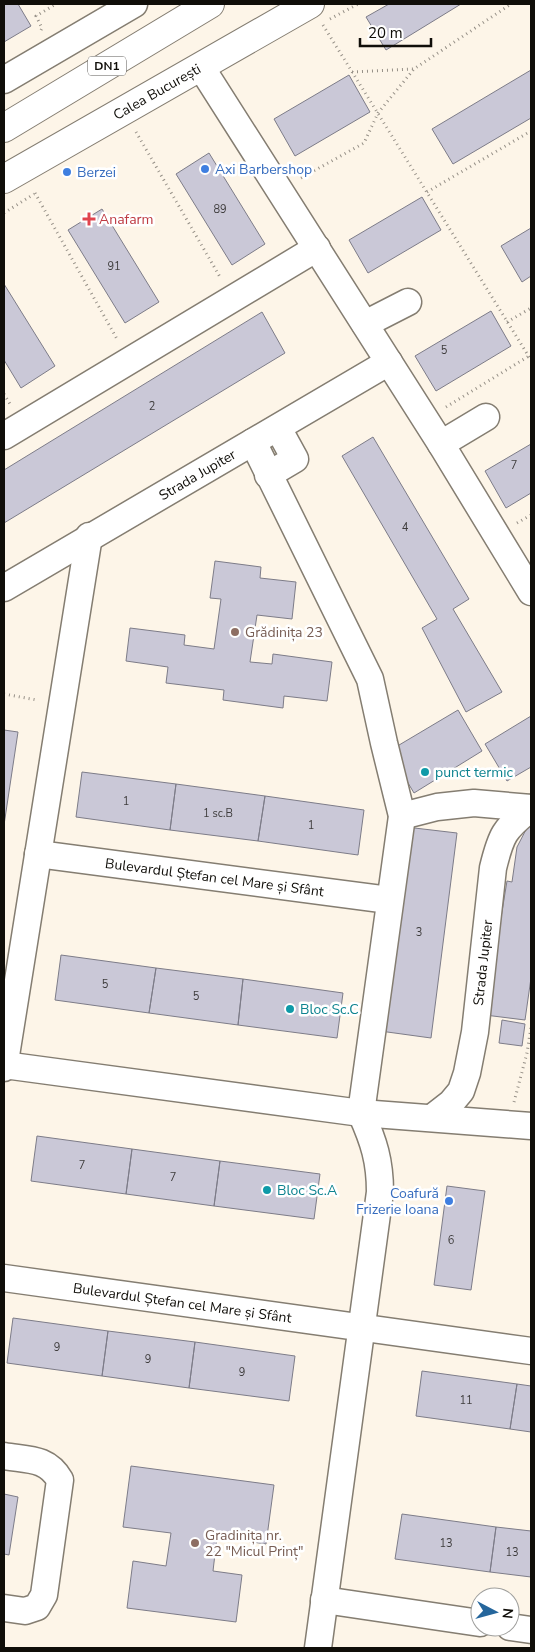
<svg xmlns="http://www.w3.org/2000/svg" width="535" height="1652" font-family="'Nunito Sans',sans-serif">
<rect width="100%" height="100%" fill="#fdf5e8"/>
<path fill="#cac8d7" stroke="#7d7c88" d="M 4,4 L 18,4 L 31,26 L 4,42 Z
M 389,4 L 461,4 L 386,50 L 366,17 Z
M 531,70 L 531,118 L 453,164 L 432,129 Z
M 349,75 L 370,112 L 295,156 L 274,119 Z
M 209,153 L 265,244 L 232,265 L 176,174 Z
M 422,197 L 441,230 L 368,273 L 349,240 Z
M 102,209 L 159,302 L 125,323 L 68,230 Z
M 531,228 L 531,276 L 522,282 L 501,246 Z
M 4,284 L 55,366 L 21,388 L 4,360 Z
M 491,311 L 511,346 L 436,391 L 415,356 Z
M 262,312 L 285,353 L 4,523 L 4,470 Z
M 373,437 L 469,599 L 453,609 L 502,692 L 466,712 L 422,628 L 437,619 L 342,456 Z
M 531,444 L 531,493 L 506,508 L 485,471 Z
M 215,561 L 261,567 L 260,578 L 296,582 L 292,619 L 257,615 L 250,662 L 272,664 L 273,654 L 332,662 L 327,701 L 284,696 L 283,708 L 223,700 L 224,690 L 166,683 L 168,667 L 126,661 L 130,628 L 185,635 L 184,645 L 214,649 L 221,599 L 210,598 Z
M 458,710 L 482,751 L 414,793 L 389,751 Z
M 531,716 L 531,767 L 507,781 L 485,744 Z
M 4,730 L 18,732 L 4,825 Z
M 82,772 L 176,784 L 170,830 L 76,817 Z
M 176,784 L 265,796 L 258,841 L 170,830 Z
M 265,796 L 364,810 L 358,855 L 258,841 Z
M 531,820 L 531,978 L 525,1020 L 485,1015 L 507,881 L 512,882 L 517,847 Z
M 406,827 L 457,833 L 431,1038 L 380,1031 Z
M 61,955 L 156,968 L 149,1013 L 55,1000 Z
M 156,968 L 243,979 L 238,1025 L 149,1013 Z
M 243,979 L 343,993 L 337,1038 L 238,1025 Z
M 502,1020 L 525,1024 L 522,1046 L 499,1043 Z
M 37,1136 L 132,1149 L 126,1194 L 31,1181 Z
M 132,1149 L 220,1161 L 214,1206 L 126,1194 Z
M 220,1161 L 320,1174 L 314,1219 L 214,1206 Z
M 447,1186 L 485,1191 L 471,1290 L 434,1285 Z
M 13,1318 L 108,1331 L 102,1376 L 7,1363 Z
M 108,1331 L 195,1342 L 189,1388 L 102,1376 Z
M 195,1342 L 295,1356 L 289,1401 L 189,1388 Z
M 422,1371 L 517,1384 L 510,1429 L 416,1416 Z
M 517,1384 L 531,1386 L 531,1432 L 510,1429 Z
M 131,1466 L 274,1485 L 266,1544 L 217,1537 L 213,1571 L 242,1575 L 236,1622 L 127,1608 L 133,1561 L 166,1566 L 171,1533 L 123,1527 Z
M 4,1494 L 18,1497 L 9,1555 L 4,1554 Z
M 402,1514 L 496,1527 L 490,1572 L 395,1559 Z
M 496,1527 L 531,1531 L 531,1577 L 490,1572 Z"/>
<g fill="none" stroke-linecap="round" stroke-linejoin="round">
<defs>
<g id="minor">
<path d="M 201,67 L 441,444 L 531,592"/>
<path d="M 4,80 L 134,4"/>
<path d="M 365,324 L 408,302"/>
<path d="M 4,436 L 317,248"/>
<path d="M 253,442 L 370,679 L 384,743 L 402,816 L 361,1113 C 374,1142 380,1161 380,1192 L 318,1648"/>
<path d="M 441,444 L 486,417"/>
<path d="M 268,475 L 295,459 L 278,428"/>
<path id="s1" d="M 4,588 L 389,362"/>
<path d="M 402,816 L 437,807 L 474,803 L 531,808"/>
<path id="s2" d="M 38,854 L 389,900"/>
<path d="M 4,1065 L 361,1113 L 531,1126"/>
<path d="M 4,1068 L 89,536"/>
<path id="s3" d="M 433,1117 L 451,1103 L 461,1091 L 467,1073 L 475,1032 L 493,868 C 501,835 504,829 531,808"/>
<path id="s4" d="M 4,1278 L 531,1351"/>
<path d="M 4,1456 C 27,1460 47,1457 60,1480 L 44,1595 L 37,1607 L 25,1611 L 4,1608"/>
<path d="M 324,1600 L 480,1623"/>
<path d="M 510,1627 L 531,1630"/>
</g>
<g id="major">
<path d="M 4,128 L 210,4"/>
<path id="s5" d="M 4,179 L 310,4"/>
</g>
</defs>
<use href="#minor" stroke="#847d71" stroke-width="29"/>
<use href="#major" stroke="#847d71" stroke-width="30"/>
<path stroke="#969087" stroke-width="3" stroke-dasharray="1 4" stroke-linecap="butt" d="M 330,19 L 358,4
M 323,25 L 531,360
M 41,30 L 42,28 L 36,16 L 56,4
M 352,72 L 414,69 L 511,4
M 136,132 L 220,277
M 301,178 L 364,143 L 378,113 L 414,69
M 427,192 L 531,131
M 35,193 L 117,339
M 4,213 L 34,194
M 507,322 L 531,308
M 4,394 L 10,404
M 446,407 L 529,356
M 517,523 L 531,515
M 4,694 L 37,700
M 514,1102 L 527,1053 L 531,1027"/>
<use href="#minor" stroke="#fff" stroke-width="26"/>
<use href="#major" stroke="#fff" stroke-width="28"/>
</g>
<g fill="#3f7fe0" stroke="#fff" stroke-width="2">
<circle cx="205" cy="169" r="5"/>
<circle cx="67" cy="172" r="5"/>
<circle cx="449" cy="1201" r="5"/>
</g>
<path fill="#e0444e" stroke="#fff" stroke-width="2" d="M86.5 211.5h5v5h5v5h-5v5h-5v-5h-5v-5h5z"/>
<g fill="#8d6e63" stroke="#fff" stroke-width="2">
<circle cx="235" cy="632" r="5"/>
<circle cx="195" cy="1543" r="5"/>
</g>
<g fill="#0f9aa8" stroke="#fff" stroke-width="2">
<circle cx="425" cy="772" r="5"/>
<circle cx="290" cy="1009" r="5"/>
<circle cx="267" cy="1190" r="5"/>
</g>
<g text-anchor="middle" dominant-baseline="central" stroke-width="5" stroke-linejoin="round" paint-order="stroke">
<g font-size="11" fill="#3e3c3c">
<text x="220" y="209">89</text>
<text x="114" y="266">91</text>
<text x="444" y="350">5</text>
<text x="152" y="406">2</text>
<text x="514" y="465">7</text>
<text x="405" y="527">4</text>
<text x="126" y="801">1</text>
<text x="218" y="813">1 sc.B</text>
<text x="311" y="825">1</text>
<text x="419" y="932">3</text>
<text x="105" y="984">5</text>
<text x="196" y="996">5</text>
<text x="82" y="1165">7</text>
<text x="173" y="1177">7</text>
<text x="451" y="1240">6</text>
<text x="57" y="1347">9</text>
<text x="148" y="1359">9</text>
<text x="242" y="1372">9</text>
<text x="466" y="1400">11</text>
<text x="446" y="1543">13</text>
<text x="512" y="1552">13</text>
</g>
<rect fill="#fff" stroke="#585653" stroke-width="1" x="88" y="56.5" width="38" height="19" rx="4"/>
<g font-size="12" font-weight="bold" fill="#100e09">
<text x="107" y="66">DN1</text>
</g>
<g font-size="14" fill="#100e09" stroke="#fff">
<text stroke="none"><textPath href="#s5" startOffset="176">Calea București</textPath></text>
<text stroke="none"><textPath href="#s1" startOffset="224">Strada Jupiter</textPath></text>
<text stroke="none"><textPath href="#s2" startOffset="178">Bulevardul Ștefan cel Mare și Sfânt</textPath></text>
<text stroke="none"><textPath href="#s3" startOffset="169">Strada Jupiter</textPath></text>
<text stroke="none"><textPath href="#s4" startOffset="180">Bulevardul Ștefan cel Mare și Sfânt</textPath></text>
</g>
<g font-size="14" fill="#366cbe" stroke="#fff" text-anchor="start">
<text x="215" y="169">Axi Barbershop</text>
<text x="77" y="172">Berzei</text>
<text x="439" y="1193" text-anchor="end">Coafură<tspan x="439" dy="16">Frizerie Ioana</tspan></text>
</g>
<g font-size="14" fill="#be3a42" stroke="#fff" text-anchor="start">
<text x="99" y="219">Anafarm</text>
</g>
<g font-size="14" fill="#785e54" stroke="#fff" text-anchor="start">
<text x="245" y="632">Grădinița 23</text>
<text x="205" y="1535">Gradinița nr.<tspan x="205" dy="16">22 "Micul Prinț"</tspan></text>
</g>
<g font-size="14" fill="#0d838f" stroke="#fff" text-anchor="start">
<text x="435" y="772">punct termic</text>
<text x="300" y="1009">Bloc Sc.C</text>
<text x="277" y="1190">Bloc Sc.A</text>
</g>
</g>
<rect width="535" height="1652" fill="none" stroke="#100e09" stroke-width="10"/>
<g transform="translate(495 1612) rotate(96)"><circle r="24" fill="#ffffff" stroke="#9f9f9d"/>
<path d="M0-4L9 19L0 12L-9 19Z" fill="#25669c"/>
<text y="-8" font-size="14" font-weight="bold" text-anchor="middle" fill="#100e09">N</text>
</g>
<path d="M360 38v8h71v-8" fill="none" stroke="#100e09" stroke-width="2.5"/>
<text x="368" y="38" font-size="15" fill="#100e09" stroke="#ffffff" stroke-width="4" paint-order="stroke">20 m</text>
</svg>
